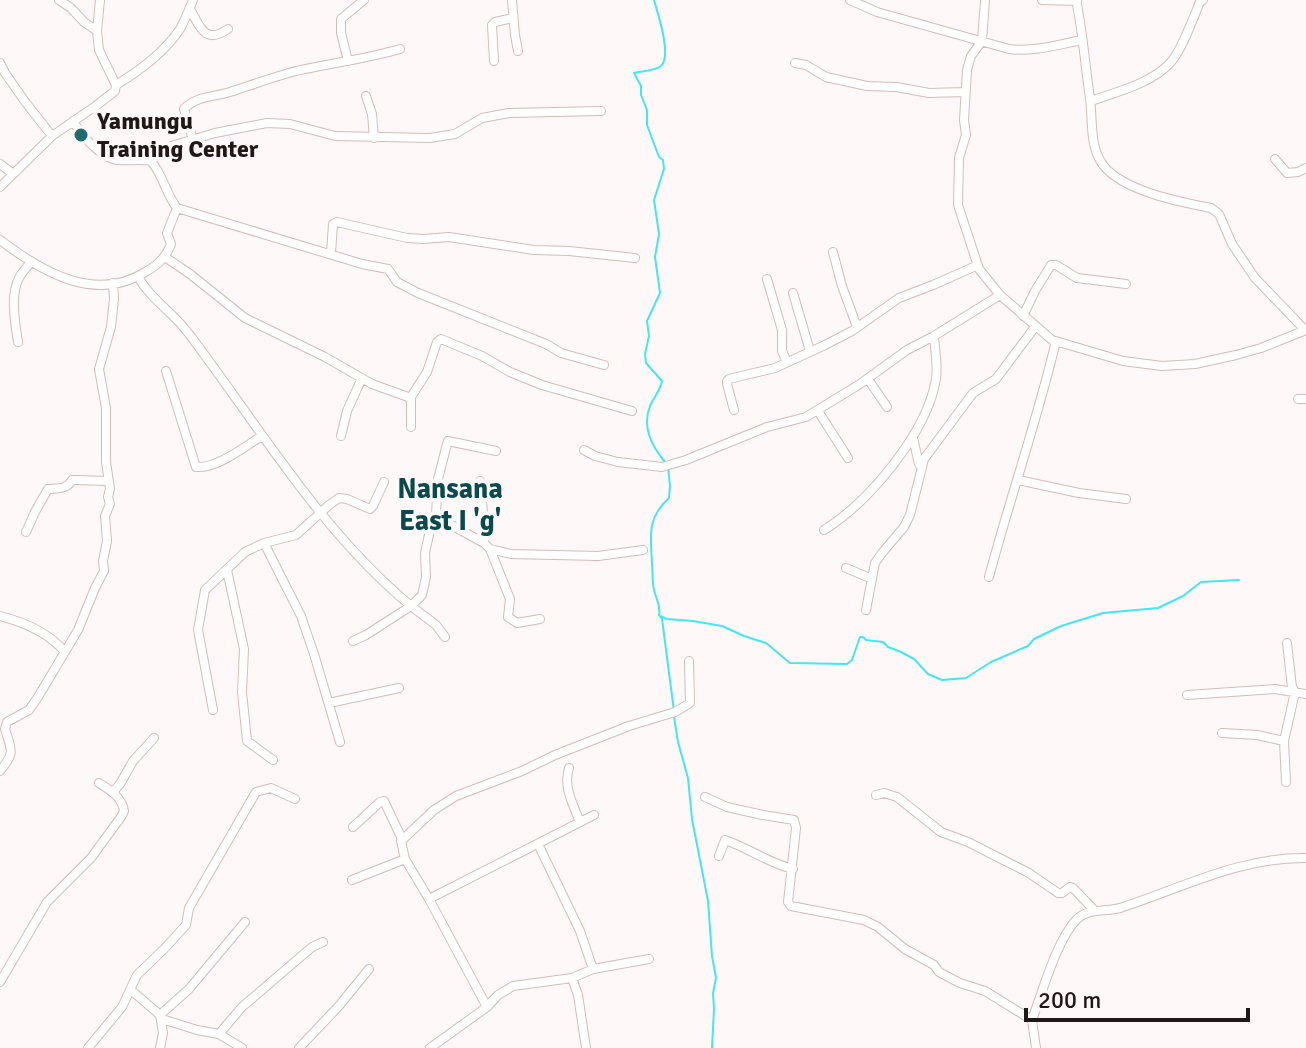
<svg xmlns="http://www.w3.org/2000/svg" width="1306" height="1048" font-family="Signika,sans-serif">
<rect width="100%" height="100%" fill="#fef9f8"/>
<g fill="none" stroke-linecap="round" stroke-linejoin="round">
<path stroke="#45e6f1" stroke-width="2" d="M 654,0 C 658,14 672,56 661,66 C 655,71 642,71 634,73 L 641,86 L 641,95 L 647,110 L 647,125 L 659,157 L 663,160 L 664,169 L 654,200 L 659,234 L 655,257 L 660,293 L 647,321 L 649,336 L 645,354 L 646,363 L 662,381 C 660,391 654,397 650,406 C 642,427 651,445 665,462
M 668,467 L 670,486 L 669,498 C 646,519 651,536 652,564 C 653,572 652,582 654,590 C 656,600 661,604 659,615 L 662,619 L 674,711
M 660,616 L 667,619 L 693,621 L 722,626 L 744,636 L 766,643 L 790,663 L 847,664 L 852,660 L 860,637 L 863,637 L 866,640 L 883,642 L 888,647 L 901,652 L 914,659 L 928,674 L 942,680 L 966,678 L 991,662 L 1028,646 L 1034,639 L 1061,626 L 1103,613 L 1158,608 L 1183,596 L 1201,582 L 1239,580
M 674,717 L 678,742 L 688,778 L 692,819 L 708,901 L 712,956 L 716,978 L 713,993 L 714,1009 L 712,1048"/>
<defs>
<path id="street" d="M 59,0 L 71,8 L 84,22 L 97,31
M 100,0 L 97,31 L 99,50 L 116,85
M 512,0 L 515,35 L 518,51
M 850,0 L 877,12 L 1009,49 C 1034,52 1057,45 1082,40
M 985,0 L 982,41 L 971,56 L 967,70 L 964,120 L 966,135 L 959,158 L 958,205 L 979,269 L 1000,295 L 1052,340 L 1123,361 L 1162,366 L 1195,364 L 1236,355 L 1261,348 L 1306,330
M 1042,0 L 1077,1
M 1076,0 C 1083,32 1085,66 1090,98 C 1093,120 1089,146 1103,165 C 1123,191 1180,202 1211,208 L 1219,214 L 1232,244 L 1255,278 L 1305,330
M 190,9 C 200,27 205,45 228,29
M 348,61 L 341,33 L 341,19 L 364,0
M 494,61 L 492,25 L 495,22 L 513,18
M 0,63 L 5,73 L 26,103 L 52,136
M 795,63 L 806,65 L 826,77 L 867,86 L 896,87 L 929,93 L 965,92
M 366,96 L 372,114 L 374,138
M 1091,101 C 1116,92 1150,84 1169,64 C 1181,53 1193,18 1200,2 L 1203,0
M 73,121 C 81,135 100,157 117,160 C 128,161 140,159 151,161 C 163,175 166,194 177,208 L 362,264 L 388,269 L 397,282 L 418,293 L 546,344 L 561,353 L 604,365
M 193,140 L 184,109 C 196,96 214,97 230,92 C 252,85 273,77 296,71 C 331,63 366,59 400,49
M 1275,159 L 1287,173 L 1298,172 L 1306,168
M 151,161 L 160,152 L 171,146 L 215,133 L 267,123 L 290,124 L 335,136 L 430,138 L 455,134 L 482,118 L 509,113 L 601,111
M 0,164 L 13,174
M 0,187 L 52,136 L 97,105 L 115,91 L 116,85 C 139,71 165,52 180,29 C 185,20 189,10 193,0
M 0,240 C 42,272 96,304 147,271 C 159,264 166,257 171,244 L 167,233 L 177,208
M 833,252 L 842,286 L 857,327
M 331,253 L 333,224 L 337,222 L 407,238 L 423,239 L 449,237 L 534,250 L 569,251 L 635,258
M 165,257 L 190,274 L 245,318 L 325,357 L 372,384 L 408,397 L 411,397 L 427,372 L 437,342 L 441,339 L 482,356 L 510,372 L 542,385 L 632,411
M 138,277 C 148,294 161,304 175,318 C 183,326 191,336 198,346 C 265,436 324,534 411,606 L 422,595 L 426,577 L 425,553 L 432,521 L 436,514 L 438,479 L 447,444 L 448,441 L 496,451
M 767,279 L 782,330 L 782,351 L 787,362
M 793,293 L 810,351
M 1023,316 L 1035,291 L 1051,265 L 1056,265 L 1077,278 L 1126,284
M 18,342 C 15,323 10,295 19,278 C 22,272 27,267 31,262
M 166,371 L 196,467 C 217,469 245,446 262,436
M 868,379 L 887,407
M 1298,399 L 1306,399
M 734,410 L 727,384 L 727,381 L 729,379 L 775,368 L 825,345 L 852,331 L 899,298 L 933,285 L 978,265
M 818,411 L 848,458
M 411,427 L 411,397
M 341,436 L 347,411 L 362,378
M 913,438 L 919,464
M 584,450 L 595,456 L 618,462 L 662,467 L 686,460 L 767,427 L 806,417 L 860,384 L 907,350 L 934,336 L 1000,295
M 1018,480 L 1079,493 L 1126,499
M 480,481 L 485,533 L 484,543
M 436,514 L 446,522 L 484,543 L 490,549 L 511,554 L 598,556 L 643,550
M 824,530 C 869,502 927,433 936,379 C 938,366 935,350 934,336
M 26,532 L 35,512 L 48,489 C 57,488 67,490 72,480 L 76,480 L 107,481
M 264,543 L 301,616 L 314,654 L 340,742
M 490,549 L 510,599 L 508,617 L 517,623 L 540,619
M 846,568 L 872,579
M 227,570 L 244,649 L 242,692 L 247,741 L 273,760
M 989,577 C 1010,498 1037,421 1056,341
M 866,610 L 875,563 L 882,553 L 904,527 L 910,515 L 924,459 L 973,393 L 996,379 L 1035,327
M 0,616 C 24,622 49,633 65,652
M 353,641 L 366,635 L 411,606 L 436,625 L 445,637
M 1187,695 L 1275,689 L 1306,694
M 329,703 L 399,688
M 213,710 L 198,630 L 205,590 L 245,552 L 264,543 L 296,535 L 329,505 L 339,498 L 347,499 L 370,509 L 373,506 L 384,482
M 1222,733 L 1257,735 L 1284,741
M 569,768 C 563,787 573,804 580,822
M 0,771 C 15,753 12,751 5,729 L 7,722 L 29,710 L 38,697 L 78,630 L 95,588 L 104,571 L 103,561 L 107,541 L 105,516 L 110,504 L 108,497 L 110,489 L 106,462 L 106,408 L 99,369 L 111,327 L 114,299 L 113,283
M 1286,782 L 1284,741 L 1295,692 L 1292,687 L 1287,643
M 113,792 L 120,784 L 133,761 L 154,738
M 876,795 L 884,793 L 897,797 L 941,832 L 968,842 L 1029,873 L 1058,893 L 1062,893 L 1070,887 L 1073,888 L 1095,911
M 705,797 L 727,807 L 763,815 L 794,820 L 796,828 L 788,902 L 791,906 L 864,920 L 878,927 L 905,949 L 934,965 L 939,972 L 960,983 L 985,991 L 1032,1020 L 1036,1048
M 353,827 L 380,802 L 384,801 L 402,839
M 538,844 L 580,931 L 593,969
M 719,856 L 725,840 C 749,848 768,863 793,869
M 352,880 L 405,859
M 429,899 L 594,815
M 572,978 L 593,969 L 649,959
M 0,982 L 47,902 L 91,858 L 121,817 L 124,811 C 122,797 110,790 99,783
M 131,990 L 160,1015 L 163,1033 L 160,1048
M 487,1007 L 429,899 L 405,859 L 401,841 L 434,810 L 456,796 L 522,771 L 555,755 L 629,726 L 675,712 L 690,703 L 689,661
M 160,1015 L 189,989 L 245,922
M 162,1019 L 197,1030 L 219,1034 L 242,1048
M 1032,1020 C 1042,993 1057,939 1077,919 C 1090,907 1108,913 1123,907 C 1184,887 1241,857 1306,858
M 219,1034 L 242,1007 L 312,947 L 323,942
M 88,1048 L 122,1007 L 137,975 L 165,948 L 186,925 L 189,908 L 256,792 L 271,788 L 295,799
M 299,1048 L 338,1007 L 369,969
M 430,1048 L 487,1007 L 498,995 L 513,986 L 572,978 L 578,995 L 586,1048"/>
</defs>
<use href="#street" stroke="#d5bbb9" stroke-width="10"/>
<use href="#street" stroke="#fff" stroke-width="8"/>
</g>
<circle fill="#1e6b70" stroke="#fef9f8" stroke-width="3" cx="81" cy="135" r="8"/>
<g text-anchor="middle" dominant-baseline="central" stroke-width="8" stroke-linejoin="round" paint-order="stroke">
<g font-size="24" font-weight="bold" fill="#211717" stroke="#fef9f8" text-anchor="start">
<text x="97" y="121">Yamungu<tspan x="97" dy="28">Training Center</tspan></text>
</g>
<g font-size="28" font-weight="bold" fill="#0a4a4f" stroke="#fef9f8">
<text x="450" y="489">Nansana<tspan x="450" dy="32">East I 'g'</tspan></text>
</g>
</g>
<path d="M1026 1008v12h222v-12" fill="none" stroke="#211717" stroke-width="4"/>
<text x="1038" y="1008" font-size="24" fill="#211717" stroke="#fef9f8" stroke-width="6" paint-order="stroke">200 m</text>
</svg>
